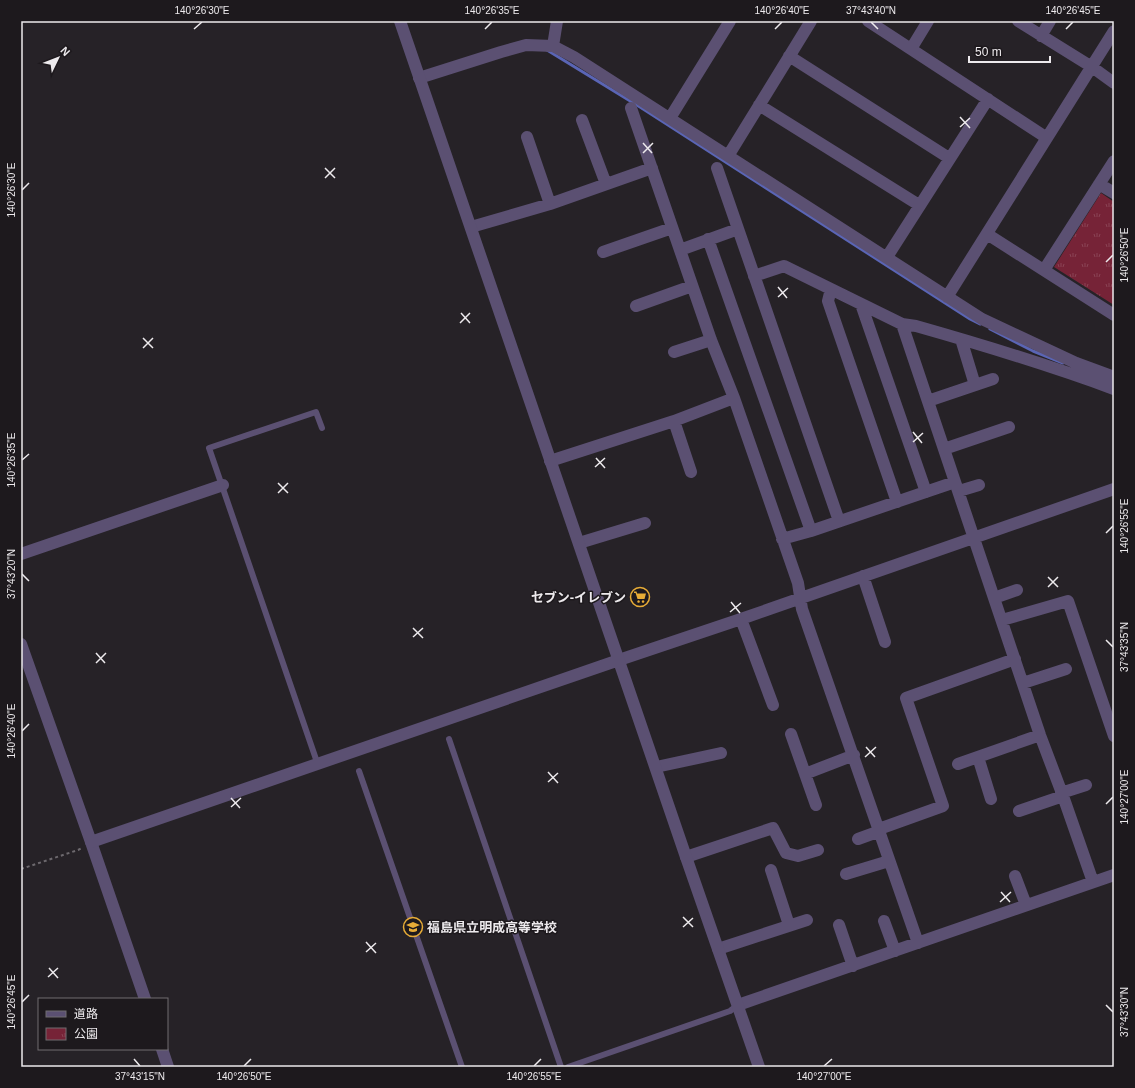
<svg xmlns="http://www.w3.org/2000/svg" width="1135" height="1088" font-family="Helvetica,'Noto Sans JP',sans-serif">
<defs>
<pattern id="park-tufts" width="24" height="20" patternUnits="userSpaceOnUse"><rect width="24" height="20" fill="#762337"/><path d="M3 7l-1-3M5 7V3M7 7l1-3M15 17l-1-3M17 17v-4M19 17l1-3" fill="none" stroke="#8a4354"/></pattern>
</defs>
<rect width="100%" height="100%" fill="#262227"/>
<path fill="url(#park-tufts)" d="M 1101,193 L 1114,202 L 1114,305 L 1054,267 Z"/>
<g fill="none" stroke-linecap="round" stroke-linejoin="round">
<path stroke="#5a65b5" stroke-width="3" d="M 547,50 L 640,107 L 970,319 L 980,324
M 990,329 L 1033,351 L 1063,363"/>
<path stroke="#6d696e" stroke-width="2" stroke-dasharray="3 3" stroke-linecap="butt" d="M 21,869 L 78,850 L 82,848"/>
<path stroke="#5b5072" stroke-width="6" d="M 449,739 L 561,1067
M 318,765 L 209,448 L 316,412 L 322,428
M 359,771 L 462,1067
M 568,1067 L 730,1011 L 738,1005"/>
<path stroke="#5b5072" stroke-width="12" d="M 868,21 L 1047,138
M 1018,21 L 1092,67 L 1114,83
M 1041,36 L 1050,21
M 553,46 L 557,21
M 911,49 L 928,21
M 789,56 L 949,158
M 419,78 L 501,52 L 526,45 L 553,46 L 574,57 L 982,319 L 1076,363 L 1114,377
M 759,105 L 919,205
M 631,108 L 711,340 L 734,398 L 798,583 L 802,609 L 918,943
M 670,118 L 730,21
M 582,120 L 606,184
M 527,137 L 550,204
M 728,156 L 811,21
M 717,168 L 839,521
M 1099,184 L 1114,193
M 471,227 L 550,204 L 652,168
M 987,234 L 1114,315
M 708,239 L 811,531
M 680,250 L 738,229
M 603,252 L 672,228
M 887,257 L 988,99
M 1044,270 L 1114,161
M 754,276 L 784,266 L 902,324 L 1040,735 L 1063,796 L 1093,882
M 831,289 L 828,301 L 897,502
M 947,297 L 1114,31
M 861,304 L 926,492
M 636,306 L 692,286
M 902,324 L 916,326 C 983,345 1049,365 1114,389
M 961,339 L 975,385
M 674,352 L 711,340
M 928,401 L 993,379
M 674,421 L 691,472
M 944,449 L 1009,427
M 550,461 L 674,421 L 734,398
M 959,491 L 979,485
M 782,539 L 811,531 L 955,482
M 579,543 L 645,523
M 863,576 L 885,642
M 994,598 L 1017,590
M 741,619 L 773,705
M 1002,620 L 1068,601 L 1114,736
M 619,660 L 741,619 L 1114,489
M 1023,683 L 1066,669
M 791,734 L 816,805
M 978,757 L 991,799
M 958,764 L 1040,735
M 656,767 L 721,753
M 805,774 L 854,755
M 1061,793 L 1086,785
M 1019,811 L 1063,796
M 879,829 L 943,806 L 906,698 L 1015,659
M 858,839 L 880,831
M 91,842 L 145,999
M 686,857 L 773,828 L 786,853 L 798,856 L 818,850
M 771,870 L 789,925
M 846,874 L 889,861
M 1015,876 L 1026,905
M 884,921 L 895,951
M 839,925 L 853,966
M 718,949 L 807,920
M 738,1005 L 1114,875
M 162,1049 L 168,1067"/>
<path stroke="#5b5072" stroke-width="12" d="M 400,21 L 686,857 L 759,1067
M 21,554 L 223,485
M 21,644 L 91,842 L 619,660"/>
</g>
<path fill="none" stroke="#edeaed" stroke-width="1.5" d="M 871,22 L 878,29M 194,29 L 202,22M 485,29 L 492,22M 775,29 L 782,22M 1066,29 L 1073,22M 960,117 L 970,128M 960,127 L 970,118M 643,143 L 652,153M 643,153 L 653,143M 325,168 L 335,178M 325,178 L 335,168M 22,190 L 29,183M 1106,262 L 1113,255M 778,287 L 787,298M 778,297 L 788,288M 461,313 L 470,323M 460,323 L 470,313M 143,338 L 153,348M 143,348 L 153,338M 913,432 L 922,443M 913,442 L 923,433M 596,458 L 605,468M 22,460 L 29,454M 595,467 L 605,458M 278,483 L 288,493M 278,493 L 288,483M 1106,533 L 1113,526M 22,574 L 29,581M 1048,577 L 1058,587M 1048,587 L 1058,577M 731,602 L 740,613M 730,612 L 741,603M 413,628 L 423,638M 413,637 L 423,628M 1106,640 L 1113,647M 96,653 L 105,663M 96,663 L 106,653M 22,731 L 29,724M 866,747 L 875,757M 865,757 L 876,747M 548,772 L 558,783M 548,782 L 558,773M 231,798 L 240,808M 1106,804 L 1113,797M 231,807 L 241,798M 1001,892 L 1010,902M 1000,902 L 1011,892M 683,917 L 693,927M 683,927 L 693,918M 366,942 L 376,953M 366,952 L 376,943M 49,968 L 58,978M 48,977 L 58,968M 22,1002 L 29,995M 1106,1005 L 1113,1012M 134,1059 L 140,1066M 244,1066 L 251,1059M 534,1066 L 541,1059M 824,1066 L 832,1059"/>
<defs>
<symbol id="supermarket-ring" viewBox="-11 -11 22 22"><circle r="9.5" fill="#1d191d" stroke="#e7ac37" stroke-width="1.5"/><path d="M-6-5.5h2.5l.6 2H6L4.5 2H-2.5L-4.4-4H-6ZM-1.5 3.2a1.3 1.3 0 1 0 .1 0ZM3 3.2a1.3 1.3 0 1 0 .1 0Z" fill="#e7ac37"/></symbol>
<symbol id="school-ring" viewBox="-11 -11 22 22"><circle r="9.5" fill="#1d191d" stroke="#e7ac37" stroke-width="1.5"/><path d="M0-5L7-2L0 1L-7-2ZM-4 1L0 2.5L4 1V4Q0 6-4 4Z" fill="#e7ac37"/></symbol>
</defs>
<g fill-rule="evenodd">
<use href="#supermarket-ring" x="629" y="586" width="22" height="22"/>
<use href="#school-ring" x="402" y="916" width="22" height="22"/>
</g>
<g text-anchor="middle" dominant-baseline="central" stroke-width="3" stroke-linejoin="round" paint-order="stroke">
<g font-size="13" font-weight="bold" fill="#edeaed" stroke="#1d191d" text-anchor="end">
<text x="626" y="597">セブン-イレブン</text>
<text x="427" y="927" text-anchor="start">福島県立明成高等学校</text>
</g>
</g>
<rect width="1135" height="1088" fill="none" stroke="#1d191d" stroke-width="44"/>
<rect x="38" y="998" width="130" height="52" fill="#1d191d" stroke="#706d70"/>
<rect x="46" y="1011" width="20" height="6" fill="#5b5072" stroke="#706d70"/>
<text x="74" y="1018" font-size="12" fill="#edeaed">道路</text>
<rect x="46" y="1028" width="20" height="12" fill="url(#park-tufts)" stroke="#706d70"/>
<text x="74" y="1038" font-size="12" fill="#edeaed">公園</text>
<g transform="translate(58 58) rotate(47)" stroke="#1d191d" stroke-width="3" paint-order="stroke">
<path d="M0-3L7 15L0 10L-7 15Z" fill="#edeaed"/>
<text y="-6" font-size="11" font-weight="bold" text-anchor="middle" fill="#edeaed">N</text>
</g>
<path d="M969 56v6h81v-6" fill="none" stroke="#edeaed" stroke-width="2"/>
<text x="975" y="56" font-size="12" fill="#edeaed" stroke="#1d191d" stroke-width="3" paint-order="stroke">50 m</text>
<rect x="22" y="22" width="1091" height="1044" fill="none" stroke="#edeaed" stroke-width="1.5"/>
<g font-size="10" text-anchor="middle" fill="#edeaed">
<text x="202" y="14">140°26'30"E</text>
<text x="492" y="14">140°26'35"E</text>
<text x="782" y="14">140°26'40"E</text>
<text x="871" y="14">37°43'40"N</text>
<text x="1073" y="14">140°26'45"E</text>
<text transform="translate(11 190) rotate(-90)" y="4">140°26'30"E</text>
<text transform="translate(1124 255) rotate(-90)" y="4">140°26'50"E</text>
<text transform="translate(11 460) rotate(-90)" y="4">140°26'35"E</text>
<text transform="translate(1124 526) rotate(-90)" y="4">140°26'55"E</text>
<text transform="translate(11 574) rotate(-90)" y="4">37°43'20"N</text>
<text transform="translate(1124 647) rotate(-90)" y="4">37°43'35"N</text>
<text transform="translate(11 731) rotate(-90)" y="4">140°26'40"E</text>
<text transform="translate(1124 797) rotate(-90)" y="4">140°27'00"E</text>
<text transform="translate(11 1002) rotate(-90)" y="4">140°26'45"E</text>
<text transform="translate(1124 1012) rotate(-90)" y="4">37°43'30"N</text>
<text x="140" y="1080">37°43'15"N</text>
<text x="244" y="1080">140°26'50"E</text>
<text x="534" y="1080">140°26'55"E</text>
<text x="824" y="1080">140°27'00"E</text>
</g>
</svg>
